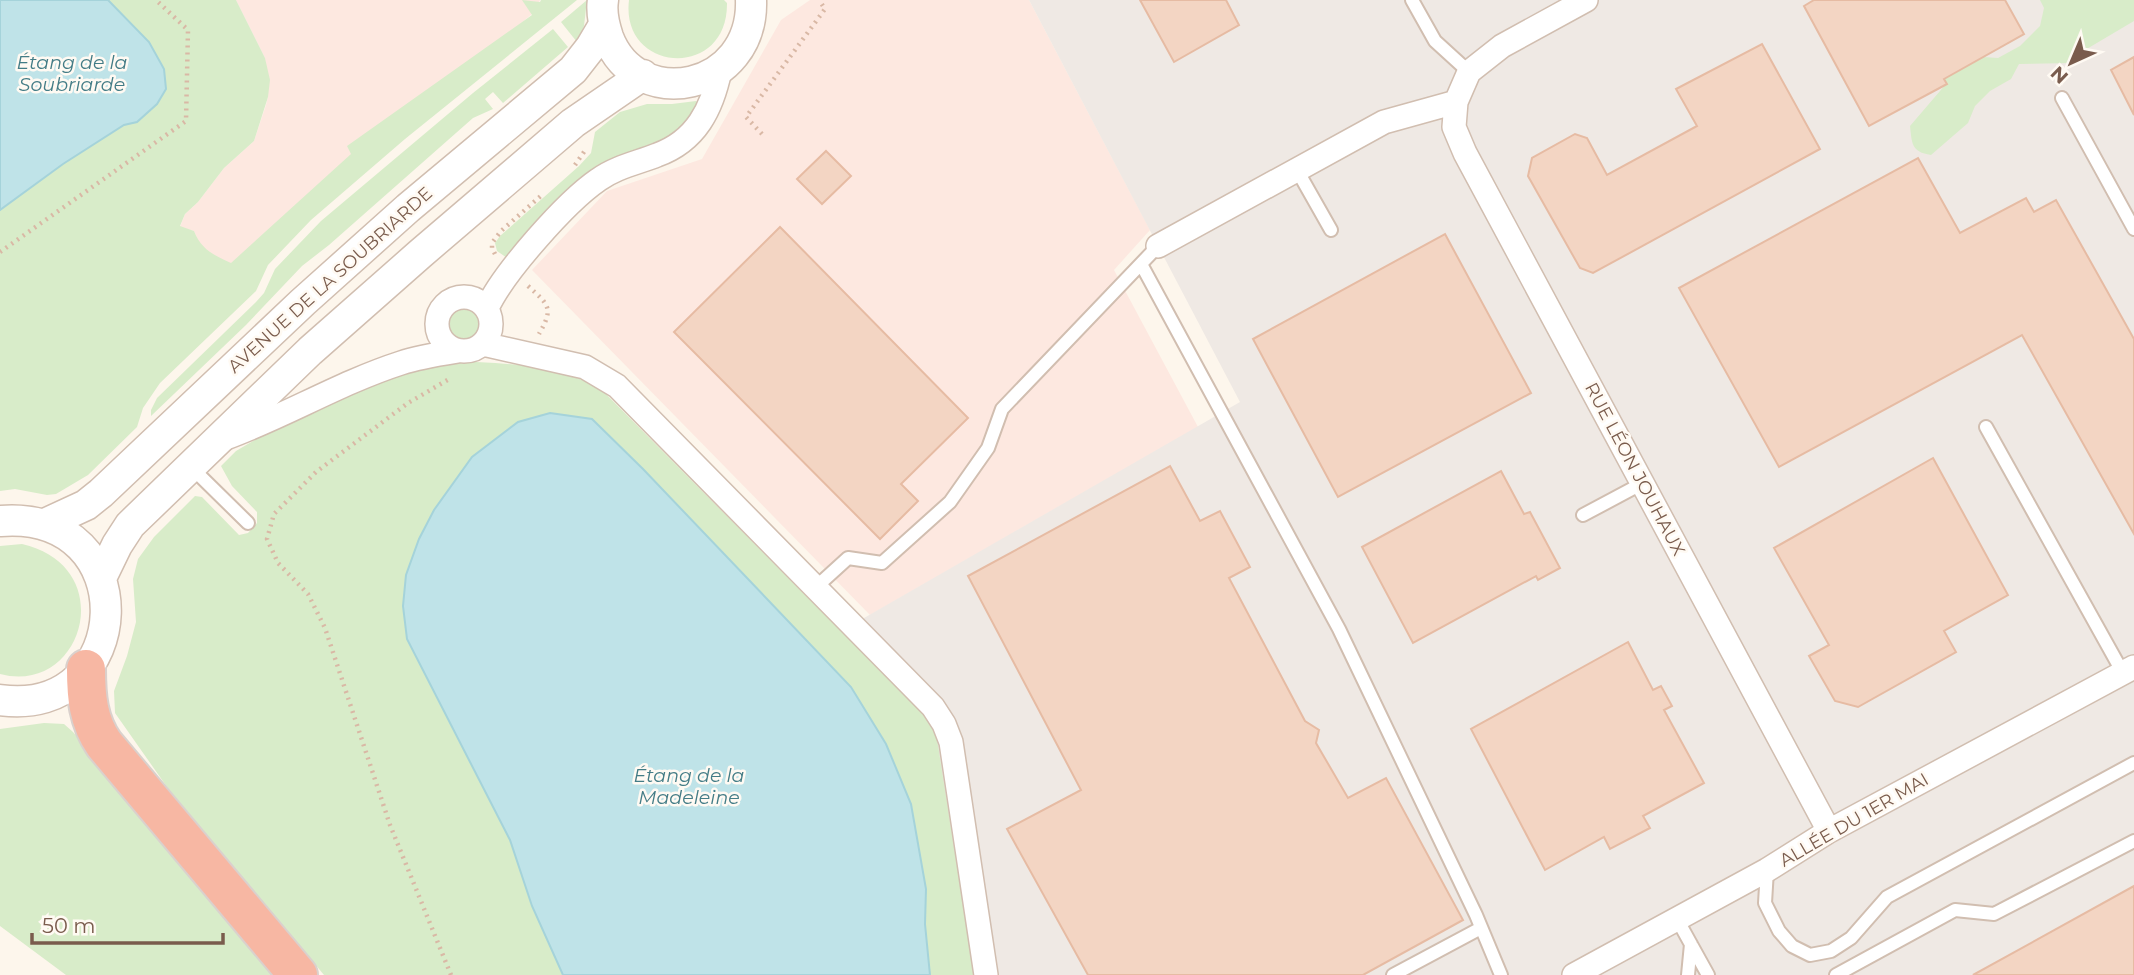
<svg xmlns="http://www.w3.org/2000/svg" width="2134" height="975" font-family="Montserrat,sans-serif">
<rect width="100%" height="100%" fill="#fdf6ec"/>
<path fill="#fde8e0" d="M 236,0 L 540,0 L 532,14 L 231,264 L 219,265 L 199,243 L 194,231 L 180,227 L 185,214 L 198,202 L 224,168 L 254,141 L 266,105 L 268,97 L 265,58 Z
M 810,0 L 1029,0 L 1150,230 L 1114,270 L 1198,427 L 870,615 L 532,270 L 607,191 L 702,159 L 781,20 Z"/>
<path fill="#efe9e4" d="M 1029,0 L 2134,0 L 2134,975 L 963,975 L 831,637 L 1240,402 Z"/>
<path fill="#d8ecc9" d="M 0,0 L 236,0 L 265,58 L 270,80 L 268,97 L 254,141 L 224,168 L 198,202 L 185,214 L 180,226 L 194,231 C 201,249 213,255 231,263 L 351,154 L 347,146 L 532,15 L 522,0 L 540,2 L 541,0 L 577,0 L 405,139 L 311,220 L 268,265 L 256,291 L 160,383 L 143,408 L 137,427 L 88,475 L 56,494 L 47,495 L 15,489 L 0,491 Z
M 587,0 L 584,26 L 577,42 L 561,22 Z
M 629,0 L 724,0 L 727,3 C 728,81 620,73 629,0 Z
M 2040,0 L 2134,0 L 2134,21 L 2085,50 L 2072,63 L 2019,64 L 2011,79 L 1990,91 L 1975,106 L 1968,123 L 1931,155 C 1911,152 1912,143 1910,126 L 1946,84 L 1944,79 L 1983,57 L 1998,58 L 2020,46 L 2040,26 L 2044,8 Z
M 553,29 L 568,47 L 503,103 L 493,92 L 485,99 L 493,109 L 473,118 L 329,245 L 302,266 L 246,325 L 151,416 L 151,410 L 157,398 L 256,302 L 264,293 L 275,269 L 321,221 L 473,93 Z
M 696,101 L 698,103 L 685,131 L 626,157 L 510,260 L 497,251 L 495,243 L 500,236 L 579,166 L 591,153 L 595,132 L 620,112 L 647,104 L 672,104 Z
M445 325a18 18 0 1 1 36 0a18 18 0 1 1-36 0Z
M 453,361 C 502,363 560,364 602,390 L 924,715 L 934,729 L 937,739 L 974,975 L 324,975 L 167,787 L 115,713 L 114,691 L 127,656 L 136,622 L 133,579 L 138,559 L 154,537 L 195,496 L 202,497 L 239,535 L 248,533 L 257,523 L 257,512 L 232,486 L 221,466 L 236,451 L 258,438 L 258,435 L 345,397 L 362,386 L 388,376 Z
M 22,544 C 121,567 83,696 0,674 L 0,546 Z
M 44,723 L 64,724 L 73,732 L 280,975 L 66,975 L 0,926 L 0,729 Z"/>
<path fill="#bfe3e8" stroke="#a5d3da" stroke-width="2" d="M 0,0 L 108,0 L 149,42 L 164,69 L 166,89 L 157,104 L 137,122 L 124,125 L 63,164 L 0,210 Z
M 550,413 L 592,419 L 643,469 L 851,687 L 886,744 L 911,804 L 926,889 L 925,924 L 930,975 L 563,975 L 532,906 L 510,840 L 407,639 L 403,606 L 406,575 L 419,539 L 434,510 L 472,457 L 518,422 Z"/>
<path fill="#f3d5c3" stroke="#e6bba3" stroke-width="2" d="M 1140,0 L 1226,0 L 1239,25 L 1174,62 Z
M 1814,0 L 2005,0 L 2024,34 L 1944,79 L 1947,84 L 1869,126 L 1804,6 Z
M 1762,44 L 1820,149 L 1593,273 L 1580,268 L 1528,176 L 1532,158 L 1575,134 L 1587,138 L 1607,175 L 1697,126 L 1676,89 Z
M 2134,57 L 2134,115 L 2111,70 Z
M 826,151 L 851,176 L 822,204 L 797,179 Z
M 1918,158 L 1960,233 L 2026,198 L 2034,212 L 2056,200 L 2134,339 L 2134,534 L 2022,335 L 1779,467 L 1679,288 Z
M 780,227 L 968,418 L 901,484 L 918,501 L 880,539 L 674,332 Z
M 1445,234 L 1531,393 L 1338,497 L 1253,339 Z
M 1933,458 L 2008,595 L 1944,631 L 1956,652 L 1858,707 L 1835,701 L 1809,656 L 1829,645 L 1774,548 Z
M 1170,466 L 1200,521 L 1220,511 L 1250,567 L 1229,578 L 1305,721 L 1319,730 L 1316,743 L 1348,798 L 1386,778 L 1463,920 L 1363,975 L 1088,975 L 1007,829 L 1081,790 L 968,576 Z
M 1501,471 L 1524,514 L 1530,512 L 1560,568 L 1538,580 L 1536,576 L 1413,643 L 1362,547 Z
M 1628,642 L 1653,690 L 1661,686 L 1672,706 L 1664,710 L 1704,783 L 1643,816 L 1650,828 L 1610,849 L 1604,837 L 1545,870 L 1471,729 Z
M 2134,886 L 2134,975 L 1973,975 Z"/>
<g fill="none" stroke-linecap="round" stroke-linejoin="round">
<defs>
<path id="service" d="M 1412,0 L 1435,41 L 1469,72
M 2062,98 L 2134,229
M 1297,170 L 1331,230
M 1141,264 L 1339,629 L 1476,915 L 1501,975
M 1986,427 L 2123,673
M 191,467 L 248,523
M 1583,515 L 1643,483
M 815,588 L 848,558 L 882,563 L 950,502 L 988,448 L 1002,409 L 1158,246
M 1767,870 L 1765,903 L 1779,931 L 1792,946 L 1810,955 L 1831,951 L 1851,938 L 1887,897 L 2134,763
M 1677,919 L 1708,975
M 1393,975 L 1481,928
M 1688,975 L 1691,944
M 1836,975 L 1955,910 L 1994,914 L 2134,841"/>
<path id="minor" d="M 1586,0 L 1502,46 L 1469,72 L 1456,102 L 1454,127 L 1465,153 L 1829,831
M 1158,246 L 1384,122 L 1456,102
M437 324a27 27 0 1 1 54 0a27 27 0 1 1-54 0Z
M 487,308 C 503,273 566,202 598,180 C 616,167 637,163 657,155 C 696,141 712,109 720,70
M 483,344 L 585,367 L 617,386 L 933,707 L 944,724 L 951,742 L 986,975
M 223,439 C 284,417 339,383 401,363 C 419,357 439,354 458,351
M 1574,975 L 1767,870 L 1829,831 L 2134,667"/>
<path id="tertiary" d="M 603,0 C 601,12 604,25 608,37 C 637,114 754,91 751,0
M 0,521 C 146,509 136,719 0,700
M 45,524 L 86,505 L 101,493 L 303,302 L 408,208 L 573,70 L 591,47 L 604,25
M 101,578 L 117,545 L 130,525 L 310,351 L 420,254 L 573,123 L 643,75"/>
<path id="motorway" d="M 86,669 C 86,696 88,721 104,744 L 298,975"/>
</defs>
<use href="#service" stroke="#d1beb0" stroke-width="16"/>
<use href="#minor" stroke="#d1beb0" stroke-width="26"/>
<use href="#tertiary" stroke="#d1beb0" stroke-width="33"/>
<use href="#motorway" stroke="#dad1cd" stroke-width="42"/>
<path stroke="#d9b8a5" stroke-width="4.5" stroke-dasharray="2 5" stroke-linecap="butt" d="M 762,134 L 746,117 L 825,9 L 819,0
M 575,165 L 586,149
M 0,252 L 186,121 L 188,30 L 156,0
M 495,254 L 492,248 L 492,243 L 501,231 L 543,194
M 528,286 C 549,305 554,308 539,334
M 451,975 L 390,825 L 325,628 L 308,594 L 278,563 L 267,539 L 274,514 L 316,472 L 408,403 L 451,378"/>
<use href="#service" stroke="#fff" stroke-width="12"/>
<use href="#minor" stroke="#fff" stroke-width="23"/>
<use href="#tertiary" stroke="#fff" stroke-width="30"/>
<use href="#motorway" stroke="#f7b7a3" stroke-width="38"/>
</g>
<g text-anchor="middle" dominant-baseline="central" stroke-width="5" stroke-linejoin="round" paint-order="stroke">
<g font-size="18" fill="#7a5c4d" stroke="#fffaf3">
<text transform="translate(330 280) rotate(-42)">AVENUE DE LA SOUBRIARDE</text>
<text transform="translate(1635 469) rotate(62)">RUE LÉON JOUHAUX</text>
<text transform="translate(1854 820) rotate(-30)">ALLÉE DU 1ER MAI</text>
</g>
<g font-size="19" font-style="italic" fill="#437c86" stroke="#fffaf3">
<text x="72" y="62">Étang de la<tspan x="72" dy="22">Soubriarde</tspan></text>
<text x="689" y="775">Étang de la<tspan x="689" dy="22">Madeleine</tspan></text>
</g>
</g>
<g transform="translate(2071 63) rotate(224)" stroke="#fffaf3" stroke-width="5" paint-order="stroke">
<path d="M0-5L12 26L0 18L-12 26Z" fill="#7a5c4d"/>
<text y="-10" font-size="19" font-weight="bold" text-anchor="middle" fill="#7a5c4d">N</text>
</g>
<path d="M32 933v10h191v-10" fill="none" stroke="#7a5c4d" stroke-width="3.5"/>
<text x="42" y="933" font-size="21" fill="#7a5c4d" stroke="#fffaf3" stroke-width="5" paint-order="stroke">50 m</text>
</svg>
